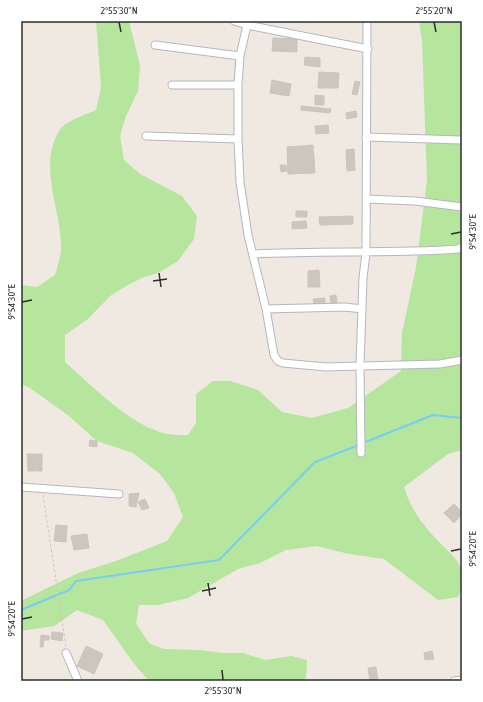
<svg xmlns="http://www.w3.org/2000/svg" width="483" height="702" font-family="'Asap Condensed',sans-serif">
<rect width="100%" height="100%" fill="#efe9e1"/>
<path fill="#b6e59e" d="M 96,21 L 129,21 L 140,66 L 138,91 L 126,116 L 120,136 L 124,160 L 140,174 L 182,196 L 197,216 L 194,239 L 178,261 L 160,272 L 142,278 L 126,286 L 110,296 L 88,319 L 65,335 L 65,362 C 91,385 132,427 167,434 C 174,435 181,435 188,435 L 196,423 L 196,394 L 213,381 L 230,381 L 258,390 L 282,412 L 312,418 L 348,408 L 401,371 L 402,333 L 416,267 L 427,180 L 422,41 L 419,21 L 462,21 L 462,450 L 448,454 L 404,487 C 409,504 418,519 430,532 C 448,555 472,561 458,597 L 438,600 L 384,559 L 349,554 L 317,546 L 286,550 L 260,563 L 238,569 L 188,598 L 158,605 L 139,605 L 136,624 L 150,644 L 164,649 L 199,650 L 224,653 L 243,653 L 265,660 L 291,656 L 307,660 L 306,678 L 303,681 L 149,681 L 135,665 L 103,620 L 77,610 L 54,626 L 21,631 L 21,601 L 78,573 L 116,561 L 167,541 L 183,517 L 174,493 L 160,474 L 133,453 L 97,441 L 69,416 L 30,388 L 21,384 L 21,285 L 37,287 L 55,275 C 57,267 61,257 61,249 C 62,210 36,165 61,128 C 67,121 87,114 96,110 L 101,87 Z"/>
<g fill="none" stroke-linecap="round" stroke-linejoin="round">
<path stroke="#75cff0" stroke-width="2" d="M 363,443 L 433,415 L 462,418
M 21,610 L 69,590 L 76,581 L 219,560 L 315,462 L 359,445"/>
</g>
<path fill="#cbc7bf" stroke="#cbc5ba" d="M 273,38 L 297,39 L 297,52 L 272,51 Z
M 305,57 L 320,58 L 320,67 L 304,65 Z
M 319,72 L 339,73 L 338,88 L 318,88 Z
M 272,80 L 291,84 L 289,96 L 270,93 Z
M 355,81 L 360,82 L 357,95 L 352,94 Z
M 315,95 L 324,96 L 324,105 L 315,105 Z
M 301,106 L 331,109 L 330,113 L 301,110 Z
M 356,111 L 357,117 L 347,119 L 346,113 Z
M 328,125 L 329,133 L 316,134 L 315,126 Z
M 313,145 L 315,173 L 288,174 L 287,147 Z
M 354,149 L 355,170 L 347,171 L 346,150 Z
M 280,165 L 286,165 L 287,171 L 281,172 Z
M 296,211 L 307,211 L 307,217 L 296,217 Z
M 353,216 L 353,224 L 320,225 L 319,217 Z
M 306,221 L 307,228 L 292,229 L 292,222 Z
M 319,270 L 320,287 L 308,287 L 308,271 Z
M 336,295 L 337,303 L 331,304 L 330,296 Z
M 325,298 L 325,303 L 314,305 L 313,299 Z
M 90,440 L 97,441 L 97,447 L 89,446 Z
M 27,454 L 34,454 L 35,471 L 28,471 Z
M 35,454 L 42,454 L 42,471 L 36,471 Z
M 139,493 L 136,507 L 129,506 L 129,494 Z
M 145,499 L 149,508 L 142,510 L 138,502 Z
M 454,504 L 462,512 L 462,514 L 454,523 L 444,513 Z
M 56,525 L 67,526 L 66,542 L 54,541 Z
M 87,534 L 89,548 L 74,550 L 71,536 Z
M 52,632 L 63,633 L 62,641 L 51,639 Z
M 41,635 L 49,636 L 49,640 L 44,640 L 43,647 L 40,647 Z
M 86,646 L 103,654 L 94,674 L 77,666 Z
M 432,651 L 434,659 L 425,660 L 424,653 Z
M 376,667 L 378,681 L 370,681 L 368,668 Z"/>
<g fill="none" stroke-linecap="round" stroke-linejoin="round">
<defs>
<path id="minor" d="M 234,21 L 247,25 L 249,21
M 155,45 L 240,56 L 247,25 L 368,49
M 172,85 L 238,85 L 240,56
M 146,136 L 238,139 L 238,85
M 366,137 L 462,140
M 238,139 L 240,182 L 248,235 L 266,309 L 274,355 L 278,361 L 283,363 L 326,367 L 360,366 L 363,278 L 366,253 L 367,21
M 366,199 L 415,201 L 462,207
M 253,254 C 322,250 390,254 458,249 L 462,247
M 266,309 L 345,307 L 362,309
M 361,453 L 360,366 L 440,364 L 462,360
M 21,487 L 119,494
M 66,653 L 78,681
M 454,681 L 462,680"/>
</defs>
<use href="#minor" stroke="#b4b7c1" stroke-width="9"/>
<path stroke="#c9c9c9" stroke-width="1" stroke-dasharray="3 2" stroke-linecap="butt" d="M 43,495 L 66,646"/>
<use href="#minor" stroke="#fff" stroke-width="7"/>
</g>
<path fill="none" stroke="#2e2e2e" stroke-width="1.5" d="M 119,22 L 121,32M 434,22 L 436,32M 451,234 L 461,232M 159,273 L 161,287M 153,281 L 167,279M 22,302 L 32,300M 451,551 L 461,549M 208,583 L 210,596M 202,591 L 216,588M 22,619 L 32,617M 222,670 L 223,680"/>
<rect width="483" height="702" fill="none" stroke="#ffffff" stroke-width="44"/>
<rect x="22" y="22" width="439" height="658" fill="none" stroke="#2e2e2e" stroke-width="1.5"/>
<g font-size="10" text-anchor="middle" fill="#2e2e2e">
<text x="119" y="14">2°55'30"N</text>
<text x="434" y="14">2°55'20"N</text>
<text transform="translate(472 232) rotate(-90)" y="4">9°54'30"E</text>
<text transform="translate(11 302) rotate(-90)" y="4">9°54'30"E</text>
<text transform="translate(472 549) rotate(-90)" y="4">9°54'20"E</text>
<text transform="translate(11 619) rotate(-90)" y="4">9°54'20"E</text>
<text x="223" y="694">2°55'30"N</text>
</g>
</svg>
